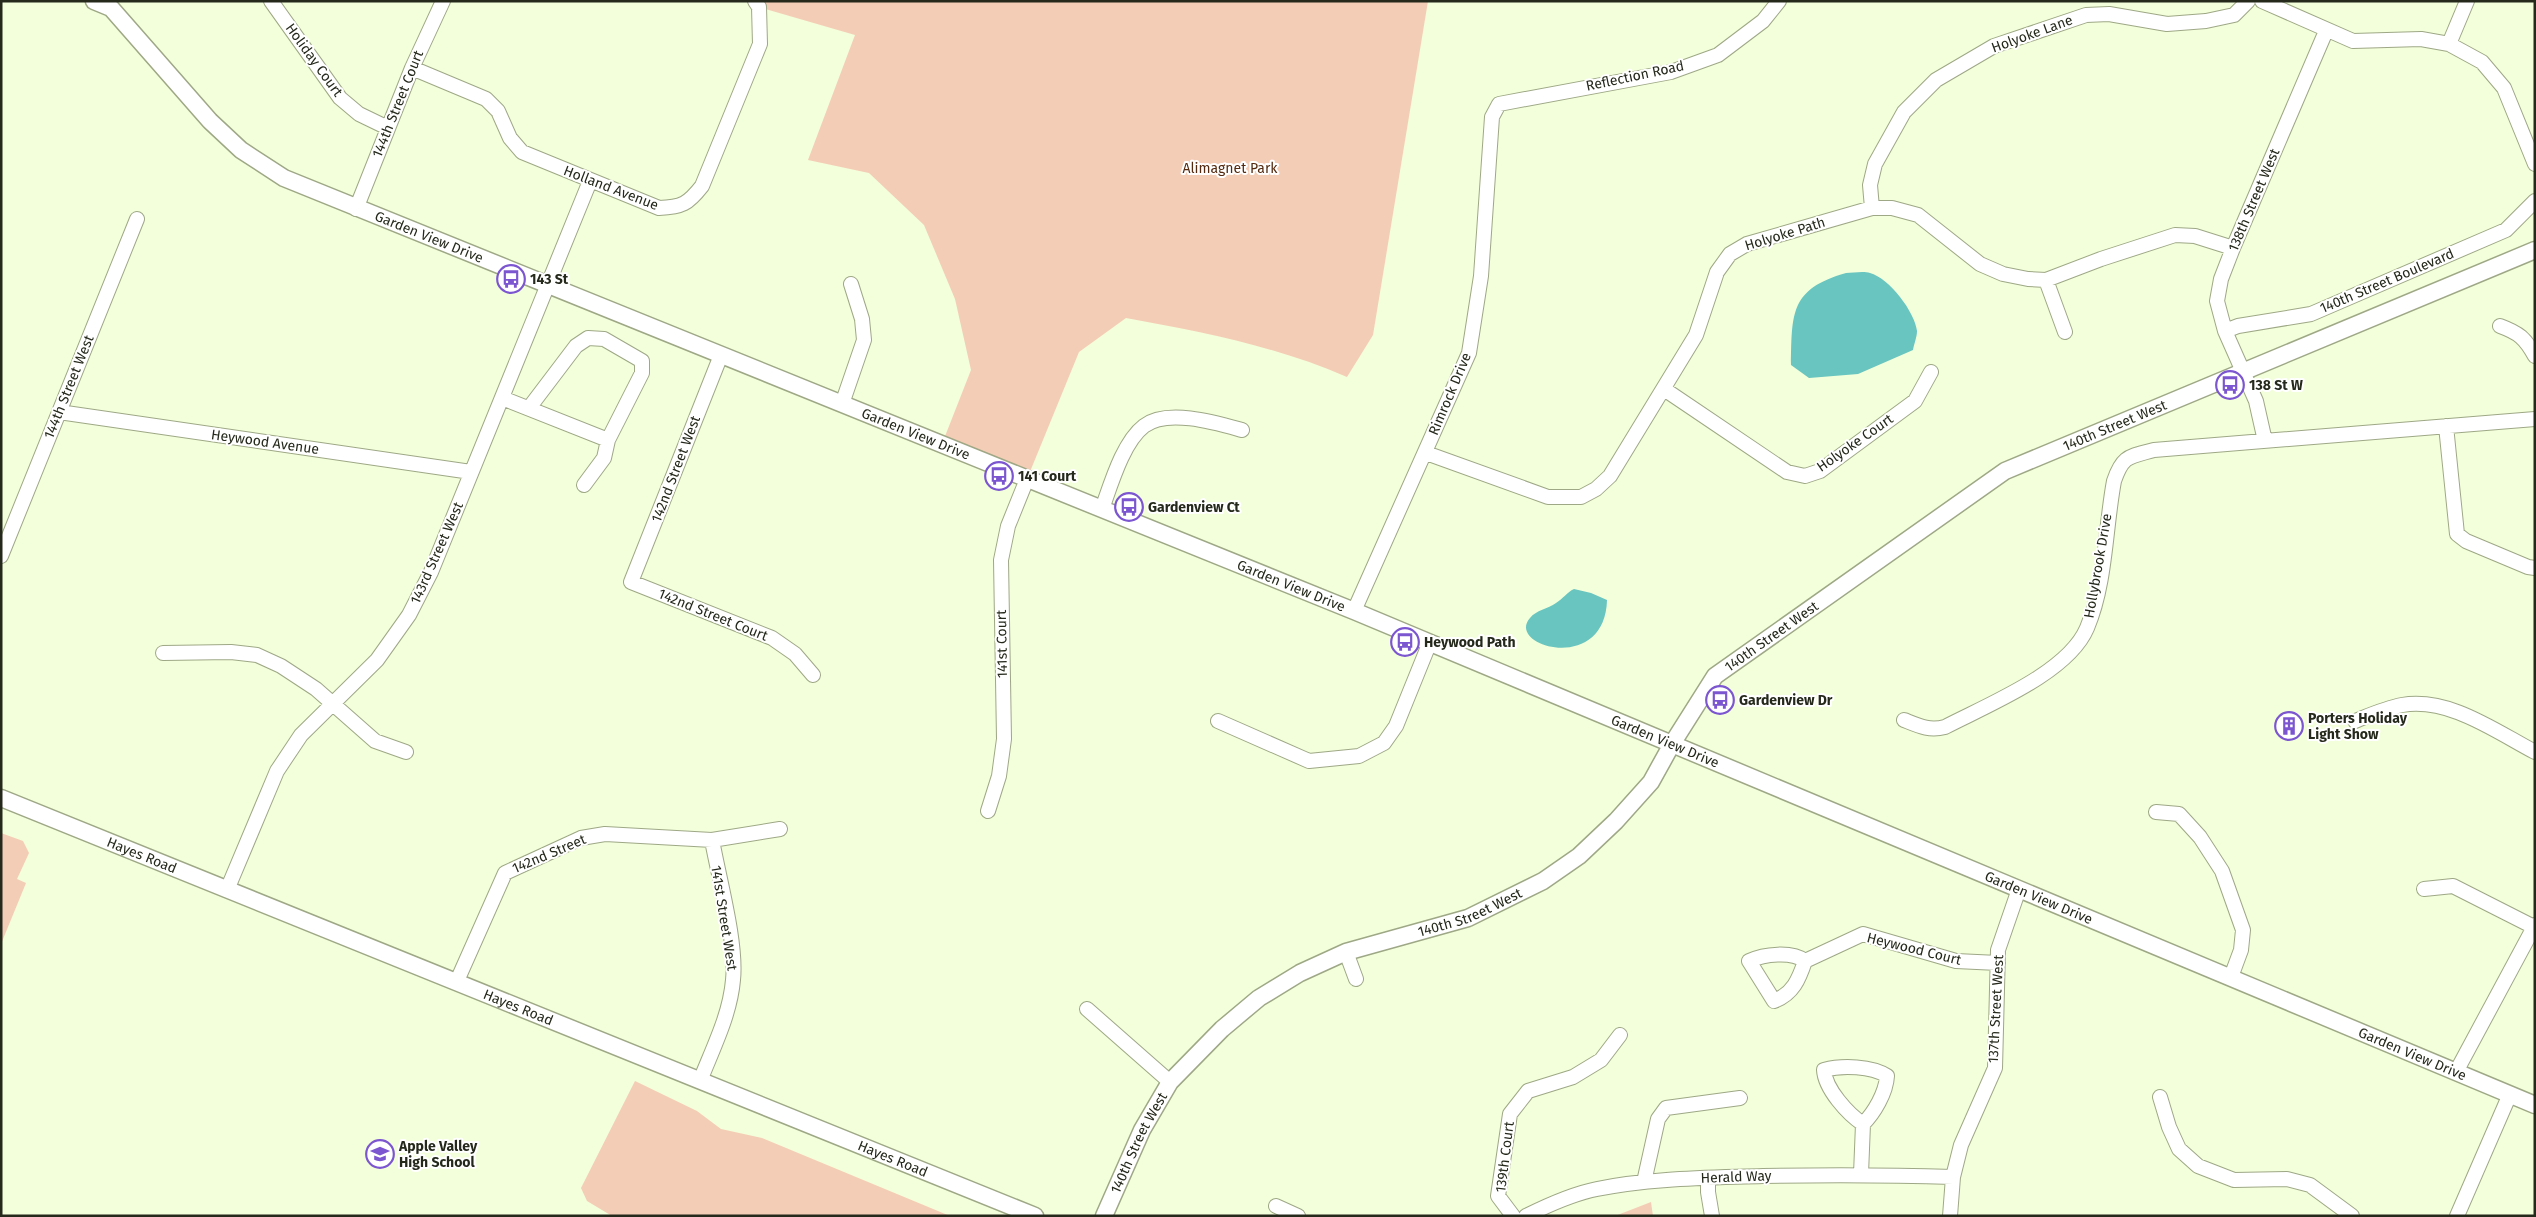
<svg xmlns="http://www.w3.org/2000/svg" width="2536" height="1217" font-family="'Fira Sans',sans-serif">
<rect width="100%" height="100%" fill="#f3feda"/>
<path fill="#f4cdb6" d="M 755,1 L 1428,1 L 1373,335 L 1347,377 C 1275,346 1203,332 1126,318 L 1079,352 L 1027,479 L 942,444 L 971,370 L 955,299 L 924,225 L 869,173 L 808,160 L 855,35 L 759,7 Z
M 1,833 L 23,841 L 29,853 L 17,879 L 26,883 L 1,944 Z
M 635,1081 L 697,1111 L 721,1129 L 762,1138 L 950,1216 L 612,1216 L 587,1201 L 581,1188 Z
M 1651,1202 L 1653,1216 L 1615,1216 Z"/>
<path fill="#68c5c0" d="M 1846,273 C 1853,273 1863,271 1870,273 C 1889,278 1915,312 1917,331 C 1917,337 1914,344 1913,350 L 1858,374 L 1809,378 L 1791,365 C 1792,313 1790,289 1846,273 Z
M 1574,589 L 1591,593 L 1607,600 C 1605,675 1505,646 1530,618 C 1536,610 1548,609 1556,603 C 1563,599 1567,592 1574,589 Z"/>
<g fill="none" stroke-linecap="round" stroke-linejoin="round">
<defs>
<path id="minor" d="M 271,1 L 340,98 L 359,114 L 388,128
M 2262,1 L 2353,41 L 2421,39 L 2449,44 L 2482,62 L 2504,88 L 2535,164
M 2449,44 L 2467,1
M 412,68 L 486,99 L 498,111 L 510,138 L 522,152 L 659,208 C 682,207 688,204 702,186 L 760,44 L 759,7 L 755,1
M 1872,208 L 1870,185 L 1875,164 L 1904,112 L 1936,80 L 1994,46 L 2086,15 L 2109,14 L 2167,24 L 2206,21 L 2234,15 L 2248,1
M 356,209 L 412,68 L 443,1
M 2046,280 L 2065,332
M 2500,326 C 2519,333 2525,338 2535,356
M 2225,331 L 2238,326 L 2311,314 L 2506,230 L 2535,201
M 721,355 L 631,582 L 772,638 L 795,654 L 813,675
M 1664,389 L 1787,472 L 1805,476 L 1820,471 L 1915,401 L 1931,372
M 502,398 L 608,440
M 842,404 L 864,340 L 862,319 L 851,284
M 529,408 L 576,346 L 588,338 L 604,339 L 642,361 L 642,373 L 608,440 L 604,458 L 584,485
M 59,412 L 471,472
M 2446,426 L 2457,534 L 2466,541 L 2528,567 L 2535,568
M 2265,441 L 2256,401 L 2225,331 L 2217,301 L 2221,279 L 2233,248 L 2326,31
M 1426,453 L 1548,497 L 1581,497 L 1596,489 L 1610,476 L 1696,335 L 1717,272 L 1730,254 L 1747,244 L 1872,208 L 1892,208 L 1918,215 L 1980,264 L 2003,274 L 2028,279 L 2046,280 L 2101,259 L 2175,235 L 2195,236 L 2233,248
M 1102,509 C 1111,484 1123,442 1144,426 C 1167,408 1217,423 1242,430
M 1,556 L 137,219
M 1354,611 L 1469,353 L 1481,276 L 1492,117 L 1499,104 L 1671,72 L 1718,55 L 1763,21 L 1779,1
M 163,653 L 231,652 L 257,655 L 281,666 L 316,689 L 375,741 L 406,752
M 1904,720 C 1919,726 1929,731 1945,727 C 1987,705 2068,673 2087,628 C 2106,583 2105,529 2114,481 C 2123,455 2129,457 2154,450 L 2535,419
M 1218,721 L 1309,761 L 1359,756 L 1384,743 L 1396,726 L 1430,642
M 2355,721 C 2370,715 2386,708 2402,705 C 2449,697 2495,731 2535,752
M 988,811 L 999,776 L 1004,739 L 1001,560 L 1008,526 L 1027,479
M 2156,812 L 2179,814 L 2200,837 L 2222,871 L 2243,930 L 2241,950 L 2231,977
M 2424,889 L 2453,886 L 2534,927
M 227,890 L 277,771 L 301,735 L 377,660 L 409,615 L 431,572 L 590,181
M 1346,952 L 1356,979
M 1805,961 C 1792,951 1764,954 1749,961 L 1774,1001 C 1793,994 1799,979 1805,961 L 1863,934 L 1956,961 L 1998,963
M 457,981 L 505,873 L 581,838 L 605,834 L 712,840 L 780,829
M 1087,1009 L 1170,1082
M 2456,1072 L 2535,925
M 700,1081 C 713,1048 730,1015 733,980 C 737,943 719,879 712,840
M 2160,1097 L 2169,1127 L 2179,1149 L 2198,1166 L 2234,1180 L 2287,1179 L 2310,1185 L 2352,1216
M 1861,1174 L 1863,1124 C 1874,1113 1886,1093 1887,1076 C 1872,1066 1842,1065 1824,1070 C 1825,1089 1848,1114 1863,1124
M 1708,1178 L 1708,1192 L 1712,1216
M 1644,1182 L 1658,1119 L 1666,1108 L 1740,1098
M 1276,1206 L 1298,1216
M 1513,1216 L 1498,1196 L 1510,1114 L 1528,1091 L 1573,1077 L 1601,1060 L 1620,1035
M 1526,1216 C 1548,1205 1572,1194 1597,1189 C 1651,1178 1708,1178 1763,1176 C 1826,1175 1889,1175 1953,1177
M 1950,1216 L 1953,1177 L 1961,1145 L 1995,1068 L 1998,950 L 2019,889
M 2457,1216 L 2510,1094"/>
<g id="tertiary">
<path id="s1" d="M 94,1 L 111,8 L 210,121 L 241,150 L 284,178 L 1354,611 L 2535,1105"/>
<path id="s2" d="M 1,798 L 1035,1216"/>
<path id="s3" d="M 1104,1216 L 1142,1130 L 1170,1082 L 1222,1029 L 1259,998 L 1300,973 L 1346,952 L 1468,918 L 1543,881 L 1579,856 L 1616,821 L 1651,782 L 1672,744 L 1715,676 L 2005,471 L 2535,250"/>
</g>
</defs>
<use href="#minor" stroke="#9ea886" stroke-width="16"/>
<use href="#tertiary" stroke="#9ea886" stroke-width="19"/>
<use href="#minor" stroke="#fff" stroke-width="14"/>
<use href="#tertiary" stroke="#fff" stroke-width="16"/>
</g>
<defs>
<symbol id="bus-ring" viewBox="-11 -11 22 22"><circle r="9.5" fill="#fff" stroke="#7c56d0" stroke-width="1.5"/><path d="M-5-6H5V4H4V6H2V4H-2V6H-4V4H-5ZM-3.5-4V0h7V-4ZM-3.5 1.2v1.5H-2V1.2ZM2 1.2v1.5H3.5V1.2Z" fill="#7c56d0"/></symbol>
<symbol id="building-ring" viewBox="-11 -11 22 22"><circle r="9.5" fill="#fff" stroke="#7c56d0" stroke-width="1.5"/><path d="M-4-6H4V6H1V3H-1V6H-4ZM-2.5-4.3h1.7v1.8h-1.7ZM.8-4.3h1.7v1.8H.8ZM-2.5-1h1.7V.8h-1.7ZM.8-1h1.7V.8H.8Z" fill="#7c56d0"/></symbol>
<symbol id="school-ring" viewBox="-11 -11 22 22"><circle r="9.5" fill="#fff" stroke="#7c56d0" stroke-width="1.5"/><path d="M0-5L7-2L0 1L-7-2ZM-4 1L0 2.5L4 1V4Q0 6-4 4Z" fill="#7c56d0"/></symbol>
</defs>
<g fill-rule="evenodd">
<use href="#bus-ring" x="495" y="263" width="32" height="32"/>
<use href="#bus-ring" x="2214" y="369" width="32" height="32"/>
<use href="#bus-ring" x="983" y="460" width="32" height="32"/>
<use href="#bus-ring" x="1113" y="491" width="32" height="32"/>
<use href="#bus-ring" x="1389" y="626" width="32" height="32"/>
<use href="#bus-ring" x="1704" y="684" width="32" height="32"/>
<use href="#building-ring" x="2273" y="710" width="32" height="32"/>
<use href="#school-ring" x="364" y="1138" width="32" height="32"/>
</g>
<g text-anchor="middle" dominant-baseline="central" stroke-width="4" stroke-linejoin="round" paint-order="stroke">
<g font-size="14" fill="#25291b" stroke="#fff">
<text transform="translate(2032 34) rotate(-20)">Holyoke Lane</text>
<text transform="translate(314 60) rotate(54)">Holiday Court</text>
<text transform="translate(1635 76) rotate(-12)">Reflection Road</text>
<text transform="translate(398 104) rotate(-68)">144th Street Court</text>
<text transform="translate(611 188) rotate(21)">Holland Avenue</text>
<text transform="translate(2254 200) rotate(-67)">138th Street West</text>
<text transform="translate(1785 234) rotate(-17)">Holyoke Path</text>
<text stroke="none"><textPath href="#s1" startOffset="419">Garden View Drive</textPath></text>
<text transform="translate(2387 281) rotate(-23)">140th Street Boulevard</text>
<text transform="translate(69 387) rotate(-68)">144th Street West</text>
<text transform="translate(1450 394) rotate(-67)">Rimrock Drive</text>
<text stroke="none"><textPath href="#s3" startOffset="1326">140th Street West</textPath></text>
<text stroke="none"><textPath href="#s1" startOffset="944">Garden View Drive</textPath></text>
<text transform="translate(265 442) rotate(8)">Heywood Avenue</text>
<text transform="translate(1855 443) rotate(-35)">Holyoke Court</text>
<text transform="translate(676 469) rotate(-69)">142nd Street West</text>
<text transform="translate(437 553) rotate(-66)">143rd Street West</text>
<text transform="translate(2098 566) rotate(-80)">Hollybrook Drive</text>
<text stroke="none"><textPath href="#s1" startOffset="1349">Garden View Drive</textPath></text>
<text transform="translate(713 615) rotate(22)">142nd Street Court</text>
<text stroke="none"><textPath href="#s3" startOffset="921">140th Street West</textPath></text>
<text transform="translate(1002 644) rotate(-91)">141st Court</text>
<text stroke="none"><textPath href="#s1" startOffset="1754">Garden View Drive</textPath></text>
<text transform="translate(549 854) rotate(-23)">142nd Street</text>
<text stroke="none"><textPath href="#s2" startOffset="152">Hayes Road</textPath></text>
<text stroke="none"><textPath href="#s1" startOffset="2159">Garden View Drive</textPath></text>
<text stroke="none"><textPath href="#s3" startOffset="501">140th Street West</textPath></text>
<text transform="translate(724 918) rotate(81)">141st Street West</text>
<text transform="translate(1914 949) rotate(14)">Heywood Court</text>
<text stroke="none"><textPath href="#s2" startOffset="558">Hayes Road</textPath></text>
<text transform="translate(1996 1009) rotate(-87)">137th Street West</text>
<text stroke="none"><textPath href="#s1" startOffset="2564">Garden View Drive</textPath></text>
<text stroke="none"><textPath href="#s3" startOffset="81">140th Street West</textPath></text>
<text transform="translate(1505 1157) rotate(-83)">139th Court</text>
<text stroke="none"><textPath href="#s2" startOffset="962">Hayes Road</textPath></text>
<text transform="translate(1736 1177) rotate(-2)">Herald Way</text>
</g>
<g font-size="14" fill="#532a0f" stroke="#fff">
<text x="1230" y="168">Alimagnet Park</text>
</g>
<g font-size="14" font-weight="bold" fill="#25291b" stroke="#fff" text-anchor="start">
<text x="530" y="279">143 St</text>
<text x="2249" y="385">138 St W</text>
<text x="1018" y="476">141 Court</text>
<text x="1148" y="507">Gardenview Ct</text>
<text x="1424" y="642">Heywood Path</text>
<text x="1739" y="700">Gardenview Dr</text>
<text x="2308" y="718">Porters Holiday<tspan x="2308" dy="16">Light Show</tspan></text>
<text x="399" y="1146">Apple Valley<tspan x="399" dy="16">High School</tspan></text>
</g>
</g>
<rect width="2536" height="1217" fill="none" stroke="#25291b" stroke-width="5"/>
</svg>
